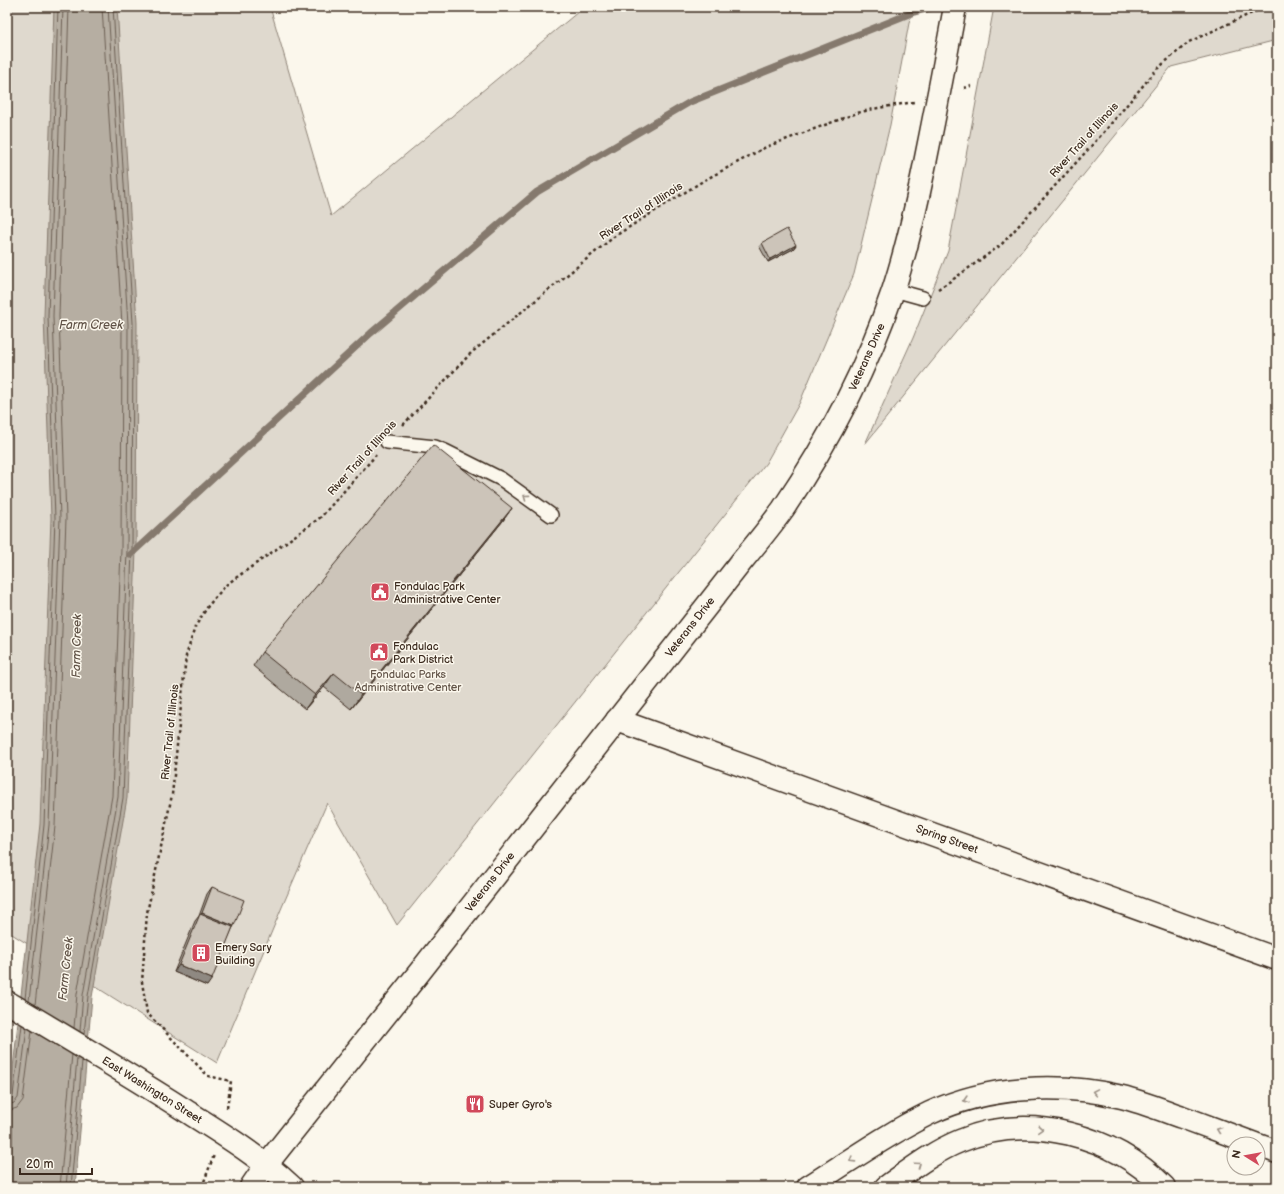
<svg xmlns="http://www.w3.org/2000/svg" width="1284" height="1194" font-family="'Balsamiq Sans',sans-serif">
<rect width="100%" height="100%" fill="#fbf7ec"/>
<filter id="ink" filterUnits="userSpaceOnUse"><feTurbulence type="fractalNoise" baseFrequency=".025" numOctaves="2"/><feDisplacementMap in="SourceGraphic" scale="8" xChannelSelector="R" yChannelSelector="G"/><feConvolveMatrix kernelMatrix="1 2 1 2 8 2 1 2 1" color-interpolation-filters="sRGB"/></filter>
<g filter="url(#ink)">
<path fill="#dfd9ce" stroke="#8d8276" d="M 7,7 L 270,7 L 331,216 L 584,7 L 912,7 L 890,125 L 854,274 L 800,402 L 766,463 L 397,925 L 327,803 L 282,907 L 217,1063 L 7,931 Z
M 994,7 L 1277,7 L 1277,40 L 1171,67 L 865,444 L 913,338 L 948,251 Z"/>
<path fill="#b6aea2" stroke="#85796d" d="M 54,7 L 117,7 L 137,323 L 136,550 L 127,798 L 92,997 L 75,1187 L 7,1187 L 7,1109 L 13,1068 L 40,824 L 51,518 L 44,316 Z"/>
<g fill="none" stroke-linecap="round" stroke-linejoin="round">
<path stroke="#6c5f53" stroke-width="1" d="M 25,999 L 44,825 L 55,518 L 48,316 L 58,7
M 29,1001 L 49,825 L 60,518 L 53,316 L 63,7
M 35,1005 L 55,826 L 66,518 L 59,316 L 69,7
M 74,1028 L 77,994 L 112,796 L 121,549 L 122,324 L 102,7
M 80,1031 L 83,995 L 118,797 L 127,550 L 128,324 L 108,7
M 84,1034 L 88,996 L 123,798 L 132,550 L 133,323 L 125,200 L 113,7
M 7,1100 L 11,1099 L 13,1096 L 22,1025
M 7,1105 L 14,1103 L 18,1098 L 27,1028
M 7,1111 L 17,1108 L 23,1100 L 32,1031
M 60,1187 L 72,1054
M 66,1187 L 77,1058
M 71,1187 L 82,1061"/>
<path stroke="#85796d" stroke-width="7" d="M 130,555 L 371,333 L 537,192 L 690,102 L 914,12 L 933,7"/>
<defs>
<path id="service" d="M 894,290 L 923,298
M 387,442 L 435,447 L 445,451 L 501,479 L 551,515"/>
<path id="minor" d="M 617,720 L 1277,959
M 251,1187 L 266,1165"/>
<path id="tertiary" d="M 266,1165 L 422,969 L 742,561 C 756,544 770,527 783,509 C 829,441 867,368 893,291 C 908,246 918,199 927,153 C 937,104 946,56 955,7"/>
<path id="secondary" d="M 7,1002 C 66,1037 125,1072 183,1109 C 221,1133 259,1156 292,1187"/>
<path id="motorway" d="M 1258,1145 L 1277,1152
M 808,1187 C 848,1162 887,1134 930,1113 C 988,1086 1059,1082 1122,1097 C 1142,1102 1162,1110 1182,1117 C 1206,1126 1231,1135 1255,1144
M 886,1187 C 910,1170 933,1152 960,1141 C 1029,1112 1113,1135 1164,1187"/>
</defs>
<use href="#service" stroke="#3b2a1e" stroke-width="16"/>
<use href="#minor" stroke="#3b2a1e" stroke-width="25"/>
<use href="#tertiary" stroke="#3b2a1e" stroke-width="25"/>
<use href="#secondary" stroke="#3b2a1e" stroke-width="25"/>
<use href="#motorway" stroke="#3b2a1e" stroke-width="25"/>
<path stroke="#3b2a1e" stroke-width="2.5" stroke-dasharray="3 3" stroke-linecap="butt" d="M 964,88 L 971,86
M 938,289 L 955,278 L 1001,245 L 1104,132 L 1157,69 L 1189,42 L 1265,7
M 403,425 L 471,353 L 615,236 L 703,181 L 766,147 L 857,113 L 878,108 L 914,102
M 227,1108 L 231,1081 L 208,1076 L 147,1013 L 142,982 L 147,913 L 172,795 L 186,656 L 195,627 L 208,606 L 226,585 L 321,517 L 376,455
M 202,1187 L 214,1155"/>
<use href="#service" stroke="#fbf7ec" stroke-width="13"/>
<use href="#minor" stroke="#fbf7ec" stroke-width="22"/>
<use href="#tertiary" stroke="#fbf7ec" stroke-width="22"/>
<use href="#secondary" stroke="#fbf7ec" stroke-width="22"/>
<use href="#motorway" stroke="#fbf7ec" stroke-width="22"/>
</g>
<path fill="#afa99f" stroke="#3b2a1e" d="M 762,243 L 796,245 L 793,249 L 768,262 L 759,246 Z
M 512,508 L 502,522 L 351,709 L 324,687 L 305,709 L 253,666 L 262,652 Z
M 212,887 L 233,927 L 207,986 L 174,972 L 195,921 L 199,916 L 207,894 Z"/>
<path fill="#8f8982" stroke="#3b2a1e" d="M 796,245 L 793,249 L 768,262 L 770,259 Z
M 512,508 L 502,522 L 351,709 L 361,695 Z
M 334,673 L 324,687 L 305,709 L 315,695 Z
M 202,913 L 234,926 L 229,933 L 199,918 Z
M 179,965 L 212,979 L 207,986 L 174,972 Z"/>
<path fill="#ccc4b9" stroke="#3b2a1e" d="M 787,229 L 796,245 L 770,259 L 762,243 Z
M 433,445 L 512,508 L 361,695 L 334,673 L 315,695 L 262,652 Z
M 212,887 L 244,900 L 234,926 L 202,913 Z
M 200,914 L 233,927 L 212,979 L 179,965 Z"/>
<defs><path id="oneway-chevron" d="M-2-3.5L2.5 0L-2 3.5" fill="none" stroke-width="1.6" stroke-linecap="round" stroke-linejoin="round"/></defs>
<g stroke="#9b9085">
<use href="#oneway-chevron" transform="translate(526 497) rotate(-144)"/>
<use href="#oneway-chevron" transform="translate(1095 1092) rotate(-170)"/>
<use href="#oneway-chevron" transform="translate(966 1100) rotate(164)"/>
<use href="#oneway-chevron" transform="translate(1040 1129) rotate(4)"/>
<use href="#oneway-chevron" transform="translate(1219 1130) rotate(-160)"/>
<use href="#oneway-chevron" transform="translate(852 1160) rotate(148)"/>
<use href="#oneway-chevron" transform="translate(918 1165) rotate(-35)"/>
</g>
</g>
<defs>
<symbol id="civic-square" viewBox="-11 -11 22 22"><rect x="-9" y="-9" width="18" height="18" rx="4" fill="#d1495b" stroke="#fbf7ec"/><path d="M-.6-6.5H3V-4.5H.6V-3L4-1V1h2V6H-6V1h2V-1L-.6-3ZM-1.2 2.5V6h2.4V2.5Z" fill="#fff"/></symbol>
<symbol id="building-square" viewBox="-11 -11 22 22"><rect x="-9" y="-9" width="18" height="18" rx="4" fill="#d1495b" stroke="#fbf7ec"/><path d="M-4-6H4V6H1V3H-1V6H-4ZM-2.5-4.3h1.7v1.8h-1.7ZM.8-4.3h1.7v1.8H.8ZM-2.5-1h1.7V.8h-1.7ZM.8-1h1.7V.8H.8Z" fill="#fff"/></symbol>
<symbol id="restaurant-square" viewBox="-11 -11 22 22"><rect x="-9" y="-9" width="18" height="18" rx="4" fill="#d1495b" stroke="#fbf7ec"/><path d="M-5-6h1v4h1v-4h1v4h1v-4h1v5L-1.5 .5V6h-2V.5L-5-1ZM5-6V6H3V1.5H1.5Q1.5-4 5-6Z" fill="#fff"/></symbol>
</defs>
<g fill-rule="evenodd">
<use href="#civic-square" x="369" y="581" width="22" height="22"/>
<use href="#civic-square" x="368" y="641" width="22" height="22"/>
<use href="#building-square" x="190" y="942" width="22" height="22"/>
<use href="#restaurant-square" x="464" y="1093" width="22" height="22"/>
</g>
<g text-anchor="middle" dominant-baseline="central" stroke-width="3" stroke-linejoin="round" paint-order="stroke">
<g font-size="11" fill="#3b2a1e" stroke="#fbf7ec">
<text transform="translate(1084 140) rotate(-48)">River Trail of Illinois</text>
<text transform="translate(641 211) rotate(-33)">River Trail of Illinois</text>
<text transform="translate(867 357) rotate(-66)">Veterans Drive</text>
<text transform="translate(362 458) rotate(-48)">River Trail of Illinois</text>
<text transform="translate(690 627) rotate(-52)">Veterans Drive</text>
<text transform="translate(170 732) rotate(-84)">River Trail of Illinois</text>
<text transform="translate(947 839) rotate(20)">Spring Street</text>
<text transform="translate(490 882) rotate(-52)">Veterans Drive</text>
<text transform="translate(152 1090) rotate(32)">East Washington Street</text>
</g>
<g font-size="11" fill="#3b2a1e" stroke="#fbf7ec" text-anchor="start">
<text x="394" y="586">Fondulac Park<tspan x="394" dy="13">Administrative Center</tspan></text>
<text x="393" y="646">Fondulac<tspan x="393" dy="13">Park District</tspan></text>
<text x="215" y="947">Emery Sary<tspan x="215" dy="13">Building</tspan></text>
<text x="489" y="1104">Super Gyro's</text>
</g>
<g font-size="11" fill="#64564a" stroke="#fbf7ec">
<text x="408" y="674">Fondulac Parks<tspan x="408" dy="13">Administrative Center</tspan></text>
</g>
<g font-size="12" font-style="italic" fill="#605246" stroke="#fbf7ec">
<text x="91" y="325">Farm Creek</text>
<text transform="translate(77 646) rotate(-89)">Farm Creek</text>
<text transform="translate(66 969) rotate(-84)">Farm Creek</text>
</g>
</g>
<rect width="1284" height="1194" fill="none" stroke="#fbf7ec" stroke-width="24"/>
<rect x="12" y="12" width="1260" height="1170" fill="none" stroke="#3b2a1e" stroke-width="1.5" filter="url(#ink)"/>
<g transform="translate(1246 1156) rotate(281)"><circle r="19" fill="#fbf7ec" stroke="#aea59a"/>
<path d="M0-3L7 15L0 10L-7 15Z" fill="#d1495b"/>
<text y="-6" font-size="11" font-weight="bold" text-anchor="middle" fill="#3b2a1e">N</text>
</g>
<path d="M20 1168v6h72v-6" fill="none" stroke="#3b2a1e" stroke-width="2"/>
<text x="26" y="1168" font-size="12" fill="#3b2a1e" stroke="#fbf7ec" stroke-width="3" paint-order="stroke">20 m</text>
</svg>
